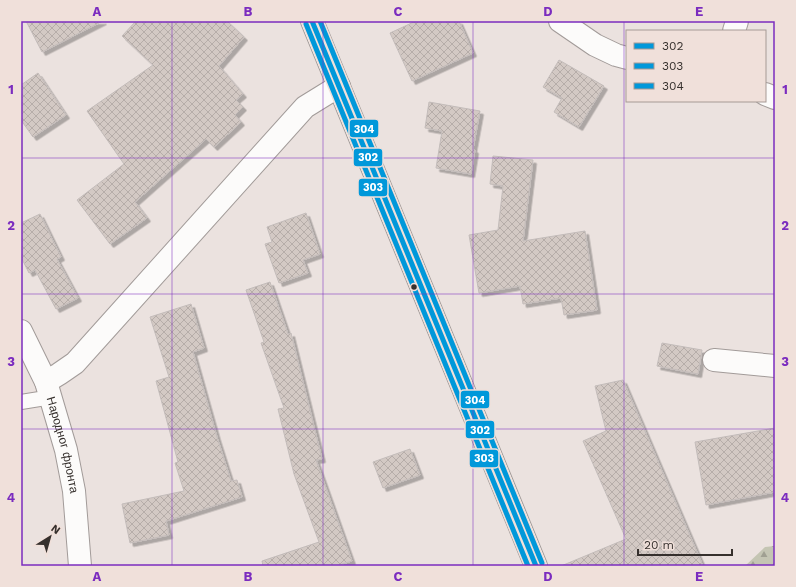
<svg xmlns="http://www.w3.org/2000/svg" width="796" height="587" font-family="'Work Sans',sans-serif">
<defs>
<pattern id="forest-firs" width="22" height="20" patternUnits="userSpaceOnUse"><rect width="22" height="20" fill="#c4c5b3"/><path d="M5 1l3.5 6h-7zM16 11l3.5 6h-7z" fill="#a0a092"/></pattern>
<pattern id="building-cross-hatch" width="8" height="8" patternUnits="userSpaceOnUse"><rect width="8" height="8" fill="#d3c9c4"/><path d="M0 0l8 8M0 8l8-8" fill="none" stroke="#b6ada9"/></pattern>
<filter id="shadow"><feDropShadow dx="3.5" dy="3.5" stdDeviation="0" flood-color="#0004"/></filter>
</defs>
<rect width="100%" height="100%" fill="#ebe2df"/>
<path fill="url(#forest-firs)" d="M 775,546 L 775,566 L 745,566 L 765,547 Z"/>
<path fill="url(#building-cross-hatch)" stroke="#c3bcba" filter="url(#shadow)" d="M 26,21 L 103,21 L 42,52 Z
M 136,21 L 227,21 L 244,37 L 219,66 L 243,94 L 236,100 L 243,107 L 235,115 L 241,122 L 214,147 L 206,139 L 135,202 L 147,218 L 110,244 L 77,200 L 124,164 L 87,111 L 153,65 L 122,36 Z
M 416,21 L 459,21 L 473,53 L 412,81 L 390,33 Z
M 559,60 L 604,86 L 579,127 L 554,112 L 562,98 L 543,87 Z
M 38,73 L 66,115 L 33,137 L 21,120 L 21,85 Z
M 429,102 L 480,111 L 473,149 L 475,150 L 471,174 L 436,168 L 442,131 L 425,128 Z
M 493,156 L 533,160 L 523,241 L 585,231 L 597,310 L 564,315 L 561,298 L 523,304 L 520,286 L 479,293 L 469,235 L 498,230 L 503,186 L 490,184 Z
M 306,213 L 320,254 L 303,260 L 308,273 L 279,283 L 265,244 L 272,242 L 267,227 Z
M 40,214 L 61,257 L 57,259 L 78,298 L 56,309 L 35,270 L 29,273 L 21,257 L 21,223 Z
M 270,282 L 288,334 L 291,333 L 322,459 L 316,460 L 352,561 L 336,566 L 263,566 L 262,561 L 319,542 L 294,474 L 278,409 L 284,408 L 261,343 L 264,342 L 246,290 Z
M 191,304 L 204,348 L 193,352 L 217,437 L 231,481 L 237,480 L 242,497 L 166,521 L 169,535 L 130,543 L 122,504 L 184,491 L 175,463 L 178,462 L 156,381 L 169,377 L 150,317 Z
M 662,343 L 702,350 L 698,374 L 657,366 Z
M 623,380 L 703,566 L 561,566 L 626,539 L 583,441 L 606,431 L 595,386 Z
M 775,428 L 775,492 L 706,505 L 695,442 Z
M 410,449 L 420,475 L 383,488 L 373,462 Z"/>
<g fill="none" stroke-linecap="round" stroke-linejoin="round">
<defs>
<path id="lane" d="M 21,402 L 52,397"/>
<g id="street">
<path d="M 560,21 L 595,45 L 616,55 L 627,58"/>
<path d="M 734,31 L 737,21"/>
<path d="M 765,94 L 775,98"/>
<path id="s1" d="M 21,331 L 46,382 L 66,450 L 74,491 L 80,566"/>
<path d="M 714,360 L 775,366"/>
<path d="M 46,382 L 59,374 L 75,363 L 305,107 L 339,86"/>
</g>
<path id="secondary" d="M 312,21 L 536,566"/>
</defs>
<use href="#lane" stroke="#a29b99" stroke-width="16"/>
<use href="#street" stroke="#a29b99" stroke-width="24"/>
<use href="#secondary" stroke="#a29b99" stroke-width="24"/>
<use href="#lane" stroke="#fcfbfa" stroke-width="14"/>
<use href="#street" stroke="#fcfbfa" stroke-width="22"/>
<use href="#secondary" stroke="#fcfbfa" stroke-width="22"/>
<defs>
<path id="bus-1" d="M 312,21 L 536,566"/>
<path id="bus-2" d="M 306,24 L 528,566"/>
<path id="bus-3" d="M 320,21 L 542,563"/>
</defs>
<use href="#bus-1" stroke="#f0e0da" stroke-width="8"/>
<use href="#bus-2" stroke="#f0e0da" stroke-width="8"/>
<use href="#bus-3" stroke="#f0e0da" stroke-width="8"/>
<use href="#bus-1" stroke="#0098da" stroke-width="5"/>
<use href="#bus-2" stroke="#0098da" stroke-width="5"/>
<use href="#bus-3" stroke="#0098da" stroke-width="5"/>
</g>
<path fill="none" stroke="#7b2cbf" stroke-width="1" stroke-opacity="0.55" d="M 172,21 L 172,566M 323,21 L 323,566M 473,21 L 473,566M 624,21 L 624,566M 21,158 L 775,158M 21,294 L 775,294M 21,429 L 775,429"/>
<circle fill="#36302d" stroke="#f0e0da" stroke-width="1.5" cx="414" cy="287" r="3.5"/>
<g text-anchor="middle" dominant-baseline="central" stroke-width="3" stroke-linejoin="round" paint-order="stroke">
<g font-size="12" fill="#36302d" stroke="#f0e0da">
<text stroke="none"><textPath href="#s1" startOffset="122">Народног фронта</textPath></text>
</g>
</g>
<g stroke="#f0e0da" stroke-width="1.5">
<rect x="349" y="119" width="30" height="19" rx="4" fill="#0098da"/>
<rect x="353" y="148" width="30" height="19" rx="4" fill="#0098da"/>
<rect x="358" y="178" width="30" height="19" rx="4" fill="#0098da"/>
<rect x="460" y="390" width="30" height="19" rx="4" fill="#0098da"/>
<rect x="465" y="420" width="30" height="19" rx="4" fill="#0098da"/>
<rect x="469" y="449" width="30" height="19" rx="4" fill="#0098da"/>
</g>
<g font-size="11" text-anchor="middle" font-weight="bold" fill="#fff">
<text x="364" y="133">304</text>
<text x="368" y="161">302</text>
<text x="373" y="191">303</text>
<text x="475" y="404">304</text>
<text x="480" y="434">302</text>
<text x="484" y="462">303</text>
</g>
<rect width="796" height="587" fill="none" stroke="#f0e0da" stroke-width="44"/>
<rect x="626" y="30" width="140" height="72" fill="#f0e0da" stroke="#a69a95"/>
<rect x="634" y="43" width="20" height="6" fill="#0098da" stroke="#a69a95"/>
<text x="662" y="50" font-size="12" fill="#36302d">302</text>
<rect x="634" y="63" width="20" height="6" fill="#0098da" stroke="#a69a95"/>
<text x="662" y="70" font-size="12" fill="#36302d">303</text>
<rect x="634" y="83" width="20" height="6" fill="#0098da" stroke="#a69a95"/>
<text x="662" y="90" font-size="12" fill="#36302d">304</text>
<g transform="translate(50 537) rotate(37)" stroke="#f0e0da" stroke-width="3" paint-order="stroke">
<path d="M0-3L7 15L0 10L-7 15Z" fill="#36302d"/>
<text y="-6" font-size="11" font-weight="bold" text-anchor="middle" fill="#36302d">N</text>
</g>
<path d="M638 549v6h94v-6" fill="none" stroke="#36302d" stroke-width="2"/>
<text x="644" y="549" font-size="12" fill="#36302d" stroke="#f0e0da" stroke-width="3" paint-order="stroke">20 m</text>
<rect x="22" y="22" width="752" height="543" fill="none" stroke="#7b2cbf" stroke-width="1.5"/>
<g font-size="13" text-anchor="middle" font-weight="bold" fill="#7b2cbf">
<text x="97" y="16">A</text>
<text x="248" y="16">B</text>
<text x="398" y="16">C</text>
<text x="548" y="16">D</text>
<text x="699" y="16">E</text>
<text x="11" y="94">1</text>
<text x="785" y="94">1</text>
<text x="11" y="230">2</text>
<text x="785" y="230">2</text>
<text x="11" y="366">3</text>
<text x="785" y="366">3</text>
<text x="11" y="502">4</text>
<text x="785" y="502">4</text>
<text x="97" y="581">A</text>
<text x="248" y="581">B</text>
<text x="398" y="581">C</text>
<text x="548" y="581">D</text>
<text x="699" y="581">E</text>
</g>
</svg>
